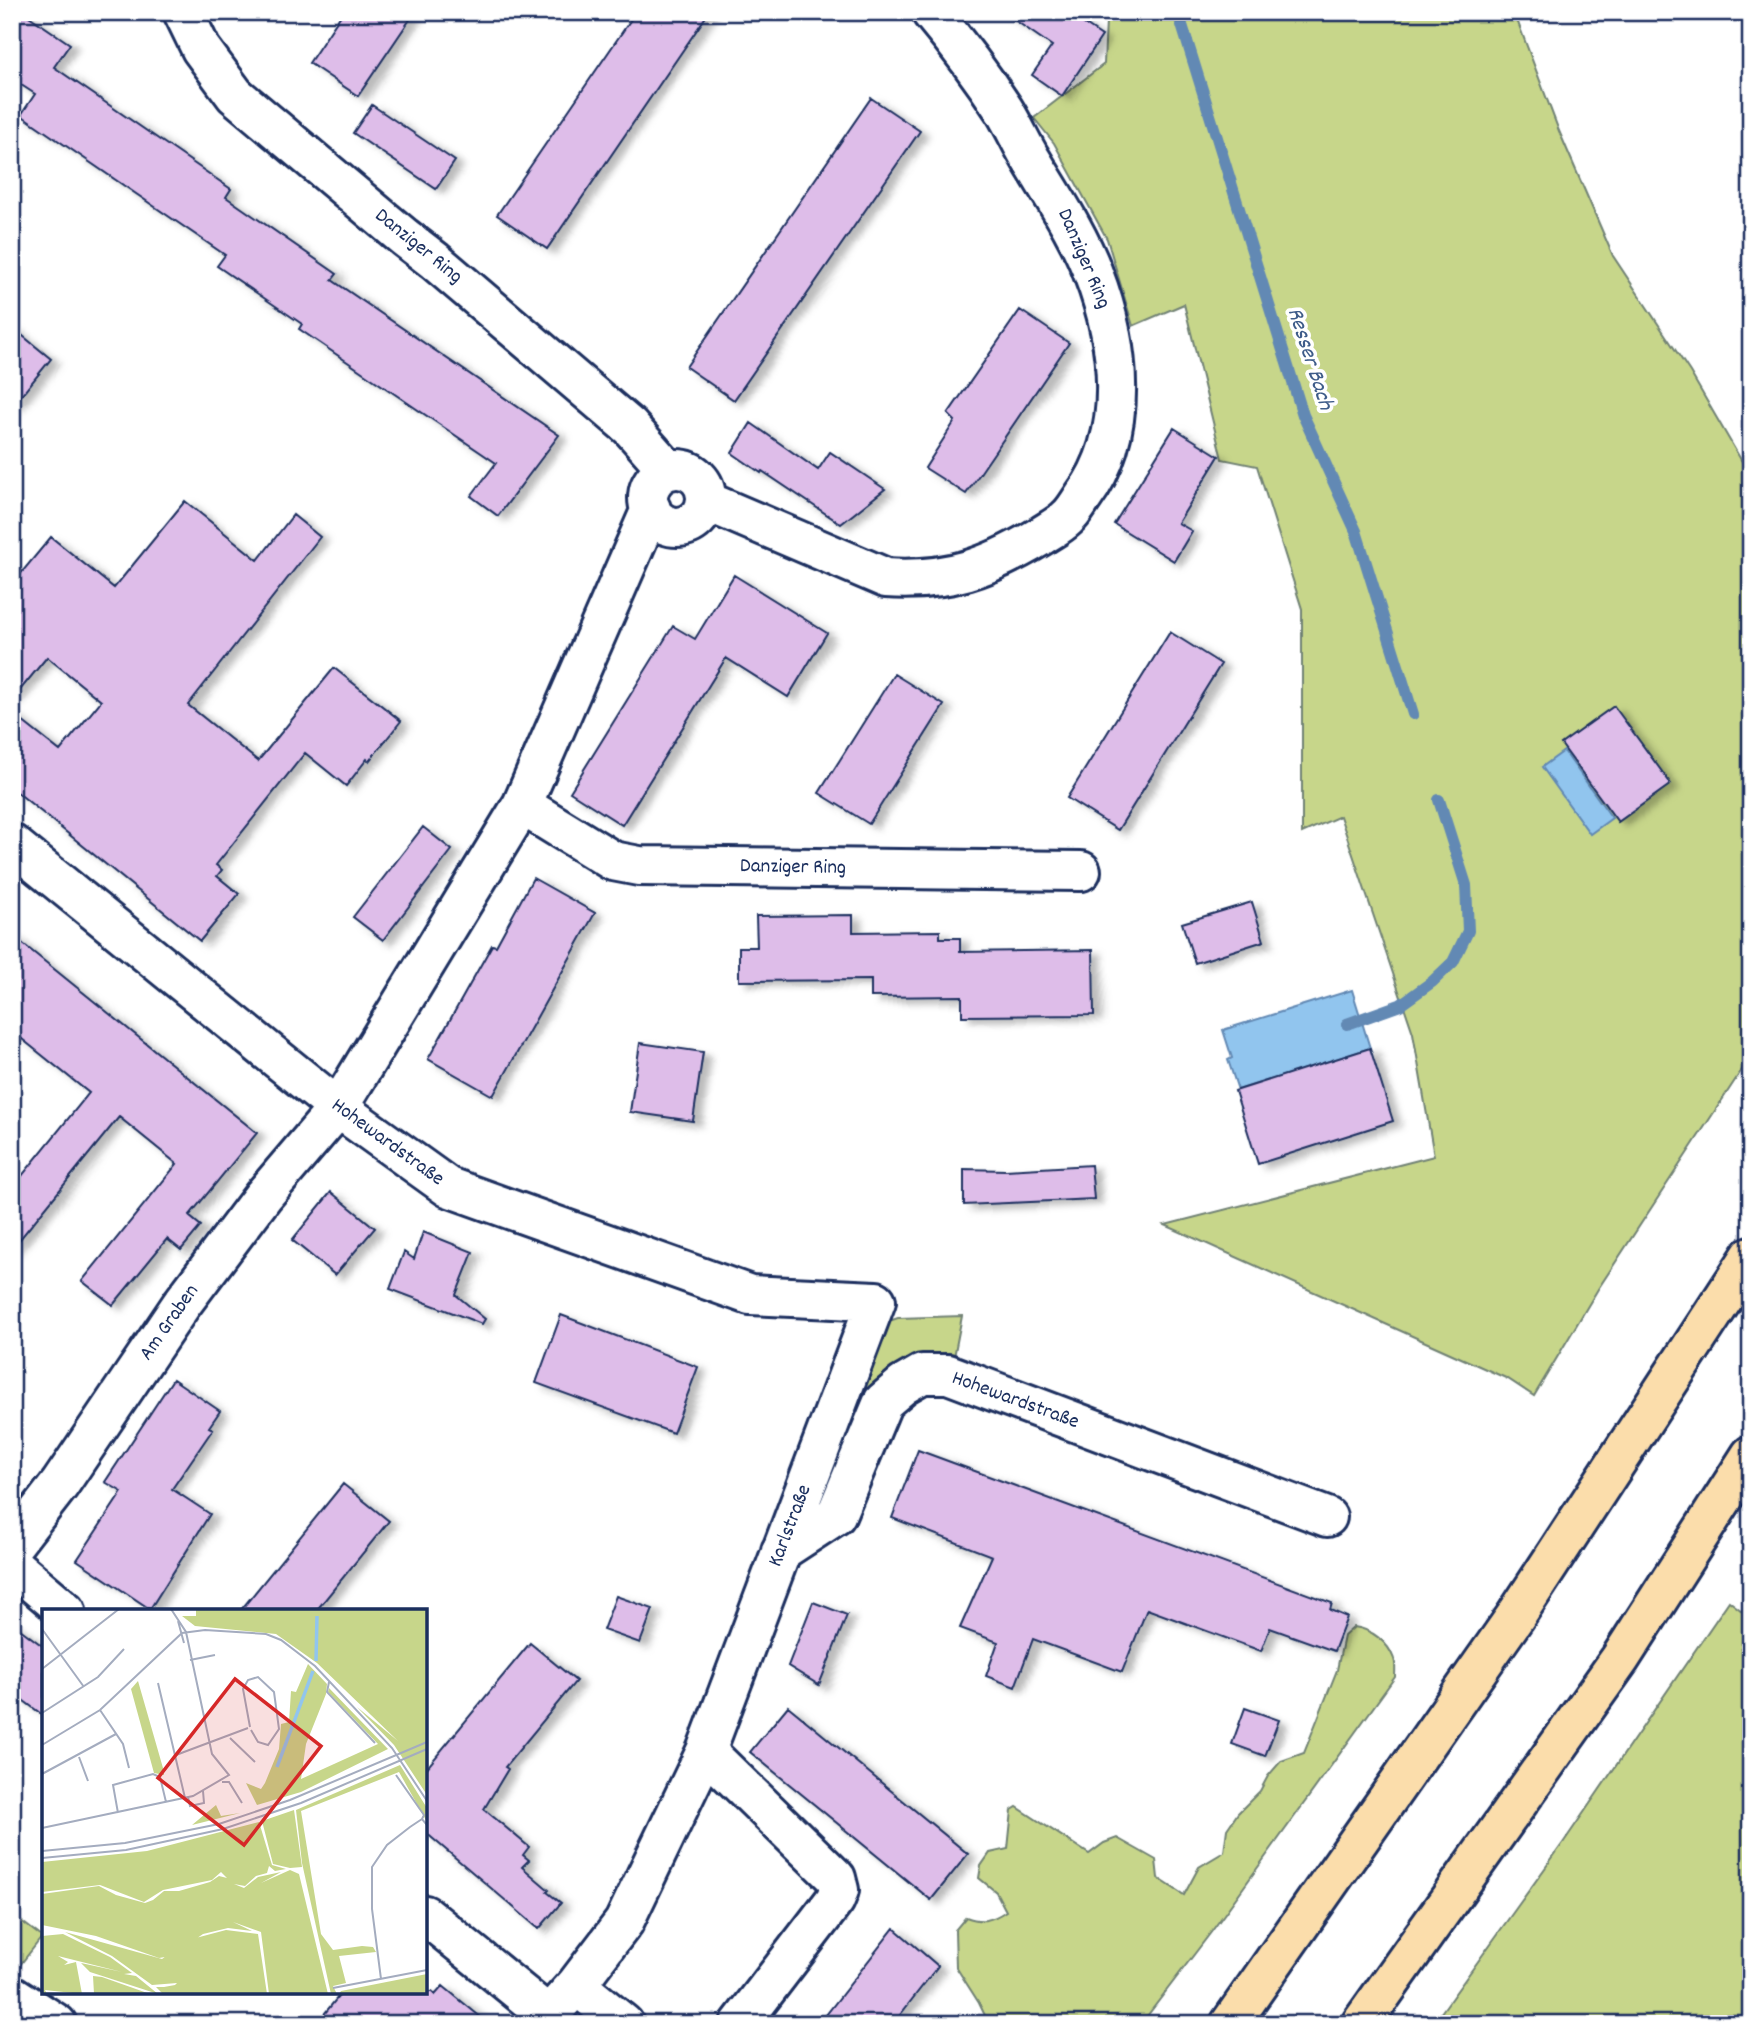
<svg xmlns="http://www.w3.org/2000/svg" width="1763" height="2036" font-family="Dekko,sans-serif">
<defs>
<filter id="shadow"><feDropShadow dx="8" dy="4.5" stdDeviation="3.5" flood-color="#0004"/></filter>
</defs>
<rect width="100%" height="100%" fill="#fff"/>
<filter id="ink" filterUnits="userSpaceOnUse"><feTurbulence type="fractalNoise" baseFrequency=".0143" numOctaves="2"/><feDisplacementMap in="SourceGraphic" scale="14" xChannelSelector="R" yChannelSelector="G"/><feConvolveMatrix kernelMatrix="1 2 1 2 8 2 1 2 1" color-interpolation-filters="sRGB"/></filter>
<g filter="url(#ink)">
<path fill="#c7d68a" stroke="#718274" stroke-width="2" d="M 1101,12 L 1514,12 L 1559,131 L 1613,256 L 1690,372 L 1751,477 L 1751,1056 L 1598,1289 L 1534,1396 L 1508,1379 L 1165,1225 L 1434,1156 L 1413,1033 L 1340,816 L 1302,833 L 1302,609 L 1257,466 L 1222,459 L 1184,304 L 1133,326 L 1107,239 L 1054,143 L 1034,118 L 1104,64 L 1106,21 Z
M 962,1316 L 953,1362 C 927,1358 914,1353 893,1370 L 833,1493 L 824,1490 L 889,1321 L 898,1318 Z
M 1729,1601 L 1751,1618 L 1751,2024 L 1433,2024 L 1563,1843 Z
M 1354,1627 C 1371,1629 1388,1642 1394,1659 C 1396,1664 1395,1672 1395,1677 L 1212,1931 L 1141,2024 L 989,2024 L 979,2003 L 956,1967 L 955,1930 L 966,1917 C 982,1923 991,1921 1006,1911 L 996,1892 L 979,1878 L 981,1866 L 990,1853 L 1008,1849 L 1012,1810 L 1017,1807 L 1089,1854 L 1104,1843 L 1117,1838 L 1156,1860 L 1158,1878 L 1184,1895 L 1199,1867 L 1224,1852 L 1227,1829 L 1238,1813 L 1260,1791 L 1268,1776 L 1281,1761 L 1304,1753 L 1337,1670 L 1344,1636 Z
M 12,1914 L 42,1937 L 12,1975 Z"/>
<path fill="#91c5ee" stroke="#6289b4" stroke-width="2" d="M 1564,751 L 1612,818 L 1590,834 L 1542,767 Z
M 1352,990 L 1370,1048 L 1238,1090 L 1228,1060 L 1232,1058 L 1223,1030 Z"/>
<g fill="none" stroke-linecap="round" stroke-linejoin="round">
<path stroke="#6289b4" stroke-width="12" d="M 1178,12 L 1303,415 L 1356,531 L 1413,714
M 1347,1024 L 1400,1005 L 1432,982 L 1453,962 L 1468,931 L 1466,885 L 1439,800"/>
</g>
<path fill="#debde9" stroke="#1b2f5e" stroke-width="2" filter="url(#shadow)" d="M 12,12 L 23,12 L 70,44 L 54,67 L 231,189 L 226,197 L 337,274 L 332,280 L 559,435 L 498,516 L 471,496 L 496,463 L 299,329 L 302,324 L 217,266 L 225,255 L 21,115 L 35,94 L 12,79 Z
M 343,12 L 415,12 L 358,96 L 309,63 Z
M 636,12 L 709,12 L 547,249 L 497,215 Z
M 1003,12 L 1066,12 L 1102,36 L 1062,96 L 1032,75 L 1052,46 Z
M 871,98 L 920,131 L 734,400 L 686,367 Z
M 372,105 L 455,161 L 436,189 L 353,133 Z
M 1020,310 L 1069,343 L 966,494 L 925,468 L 955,421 L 948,414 Z
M 12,327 L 51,359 L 12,407 Z
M 751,423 L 818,470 L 830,452 L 885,489 L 841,524 L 762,471 L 761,473 L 732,453 Z
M 1174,428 L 1219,456 L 1178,523 L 1192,531 L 1174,561 L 1114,524 Z
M 185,501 L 258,560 L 293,515 L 320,537 L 188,705 L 258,761 L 334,668 L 401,721 L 369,761 L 367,759 L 346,786 L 305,753 L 216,865 L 222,870 L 217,876 L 239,894 L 200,941 L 12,788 L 12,713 L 60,751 L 101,701 L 47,657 L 12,700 L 12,584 L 51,537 L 114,588 Z
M 734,575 L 827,633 L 788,697 L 726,658 L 622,825 L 570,792 L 673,626 L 695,639 Z
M 1170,632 L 1221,664 L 1118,830 L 1067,798 Z
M 894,674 L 944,705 L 869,824 L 819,793 Z
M 1614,706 L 1671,784 L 1618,822 L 1561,744 Z
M 423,827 L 452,850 L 383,940 L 353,917 Z
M 533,878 L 595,913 L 493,1096 L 428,1059 L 492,945 L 496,946 Z
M 1252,902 L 1264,941 L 1195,963 L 1182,923 Z
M 853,915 L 853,932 L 940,931 L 940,938 L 960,938 L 960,952 L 1093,950 L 1094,1015 L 962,1016 L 962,996 L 871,997 L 871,980 L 739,981 L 739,947 L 757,947 L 756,916 Z
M 12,935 L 257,1133 L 189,1216 L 201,1226 L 181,1250 L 167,1239 L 113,1305 L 82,1281 L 177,1164 L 119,1117 L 12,1249 L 12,1188 L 89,1093 L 12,1031 Z
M 640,1043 L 703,1052 L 693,1121 L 630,1112 Z
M 1370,1048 L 1393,1121 L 1258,1164 L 1235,1091 Z
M 1091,1165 L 1094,1199 L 964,1205 L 964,1169 L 1006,1170 Z
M 331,1192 L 375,1228 L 335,1275 L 292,1240 Z
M 423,1232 L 473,1252 L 456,1295 L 485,1319 L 482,1324 L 390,1289 L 404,1252 L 414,1259 Z
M 561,1315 L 698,1367 L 673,1433 L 536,1383 Z
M 173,1379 L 220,1411 L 209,1427 L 213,1429 L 172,1489 L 210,1514 L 150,1609 L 77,1560 L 122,1492 L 105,1482 Z
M 918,1450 L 1332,1603 L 1330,1610 L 1347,1617 L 1334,1651 L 1270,1628 L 1261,1651 L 1147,1609 L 1122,1672 L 1033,1639 L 1015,1687 L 986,1676 L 998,1642 L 960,1628 L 992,1556 L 892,1518 Z
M 343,1484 L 389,1521 L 316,1611 L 240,1611 Z
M 616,1596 L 653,1609 L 640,1643 L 603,1630 Z
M 813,1602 L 847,1615 L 819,1685 L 788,1666 Z
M 12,1623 L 44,1647 L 44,1716 L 12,1692 Z
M 530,1643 L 576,1681 L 505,1767 L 508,1769 L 484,1809 L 529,1847 L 523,1855 L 529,1860 L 522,1867 L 549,1890 L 547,1892 L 561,1903 L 539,1929 L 425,1832 L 425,1770 Z
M 788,1706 L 968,1854 L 931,1900 L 750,1752 Z
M 1245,1708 L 1279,1720 L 1265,1756 L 1232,1744 Z
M 894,1928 L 938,1966 L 893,2024 L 819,2024 Z
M 443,1986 L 489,2024 L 316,2024 L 342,1992 L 432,1992 L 435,1995 Z"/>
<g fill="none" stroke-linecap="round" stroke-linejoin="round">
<defs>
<path id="minor" d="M 183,12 L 201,49 L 235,95 L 404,237 L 435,261 L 630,427 L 668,470
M648 498a29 29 0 1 1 58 0a29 29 0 1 1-58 0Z
M 706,501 L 886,578 C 948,582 988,568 1041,536 C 1050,530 1060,525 1067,518 C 1074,512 1078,504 1083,497 C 1131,433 1120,343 1093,273 C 1078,233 1054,198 1032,161 C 1022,145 1014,126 1004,110 C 982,76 957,43 931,12
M 522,805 L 613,861 L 639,866 L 1081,871
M 12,844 L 338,1108 L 448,1187 L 750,1295 L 876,1301 L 706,1751 L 624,1922 L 576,1985 L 541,2024
M 12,1546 L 60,1484 L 181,1305 L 263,1196 L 338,1108 L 522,805 L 651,509
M 781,1551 L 836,1515 L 883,1402 L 903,1385 L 922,1374 L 948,1374 L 1327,1517
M 12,1565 L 66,1611
M 706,1751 L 836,1878 L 839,1890 L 835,1900 L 740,2024
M 425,1915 L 548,2015
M 576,1985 L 624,2024
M 12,1995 L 57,2024"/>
<path id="highway" d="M 1230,2024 L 1515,1617 L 1751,1256
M 1361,2024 L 1620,1659 L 1751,1455"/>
</defs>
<use href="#minor" stroke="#1b2f5e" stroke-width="44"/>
<use href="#highway" stroke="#1b2f5e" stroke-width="44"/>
<use href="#minor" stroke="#fff" stroke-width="38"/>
<use href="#highway" stroke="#fbddab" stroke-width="38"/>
</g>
</g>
<g text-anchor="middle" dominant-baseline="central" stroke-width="7" stroke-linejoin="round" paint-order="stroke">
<g font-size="21" fill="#1b2f5e" stroke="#fff">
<text transform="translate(418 247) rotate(39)">Danziger Ring</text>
<text transform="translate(1083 259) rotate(67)">Danziger Ring</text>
<text transform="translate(793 868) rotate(1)">Danziger Ring</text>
<text transform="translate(387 1143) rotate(36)">Hohewardstraße</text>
<text transform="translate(170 1323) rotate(-55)">Am Graben</text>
<text transform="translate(1015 1401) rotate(20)">Hohewardstraße</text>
<text transform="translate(791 1526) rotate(-69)">Karlstraße</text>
</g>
<g font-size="23" font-style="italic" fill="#3e5c89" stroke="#fff">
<text transform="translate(1309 359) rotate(72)">Resser Bach</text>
</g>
</g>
<g transform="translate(42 1609)">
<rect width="385" height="385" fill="#fff"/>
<path d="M 154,0 L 385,0 L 385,186 L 352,136 L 315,98 L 356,132 L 275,54 L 234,25 L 153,17 L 140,7 L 154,7 ZM 266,55 L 285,75 L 284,85 L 264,135 L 259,170 L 336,135 L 286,83 L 287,79 L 346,140 L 259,183 L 215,196 L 204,174 L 219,180 L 223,174 L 237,140 L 239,115 L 247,113 L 249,82 L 254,83 ZM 96,72 L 121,159 L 122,166 L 112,164 L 89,80 ZM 358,156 L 385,199 L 385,213 L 357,163 L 259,202 L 279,325 L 291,341 L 320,337 L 331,338 L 334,343 L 297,347 L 304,374 L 291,377 L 295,385 L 289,385 L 260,254 L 254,201 ZM 174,196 L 179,207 L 198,204 L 150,216 ZM 252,201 L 260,258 L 248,259 L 231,255 L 220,212 ZM 217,213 L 230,256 L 244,260 L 233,262 L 227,257 L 225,264 L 214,267 L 203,277 L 192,275 L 202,279 L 216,268 L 239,263 L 219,274 L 248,261 L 257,265 L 286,385 L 227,385 L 219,323 L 191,313 L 210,322 L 186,319 L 161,325 L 129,347 L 117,349 L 54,327 L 0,316 L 0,285 L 57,277 L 74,286 L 103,294 L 111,291 L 122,282 L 137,282 L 168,273 L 177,267 L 185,269 L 179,263 L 170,271 L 121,281 L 102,293 L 58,276 L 0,283 L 0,253 L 105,242 ZM 184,321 L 216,325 L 225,385 L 121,385 L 114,378 L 122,378 L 133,376 L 135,374 L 110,376 L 70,347 L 23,323 L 120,350 L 150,330 ZM 21,325 L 68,348 L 90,364 L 82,365 L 94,367 L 116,385 L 48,363 L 39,354 L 80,363 L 16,347 L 26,353 L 22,356 L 34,353 L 40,385 L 3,381 L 5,385 L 0,385 L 0,327 ZM 385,365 L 385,385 L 297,385 L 299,382 ZM 51,367 L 60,368 L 108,385 L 52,385 Z" fill="#c7d68a"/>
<path fill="none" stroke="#91c5ee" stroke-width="3.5" d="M 274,52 L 275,7M 235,158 L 271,62"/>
<path fill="none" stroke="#a4acbf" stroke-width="2" d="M 136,12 L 142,34M 0,20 L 42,78M 148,51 L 173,46M 0,60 L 77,0M 287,73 L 285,83 L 333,134M 116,74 L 143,189M 58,101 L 81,135 L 87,159M 0,104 L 56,68 L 82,40M 208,118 L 201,80 L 206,71 L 216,68 L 232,83 L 237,120 L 226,136 L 216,133 L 209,121M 188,129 L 213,153M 0,136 L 58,101 L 140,24 L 163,21 L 224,25 L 239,31 L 273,57 L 350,139 L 385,192M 134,146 L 206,119M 37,148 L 46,172M 0,165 L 74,125M 354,166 L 382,206 L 380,210M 180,173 L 187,173 L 200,194M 146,188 L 148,197 L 162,194 L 161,182M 76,204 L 71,176 L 111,165 L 118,168 L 124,193M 0,219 L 151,187 L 187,166 L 170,145 L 144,23 L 129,0M 0,242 L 83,234 L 177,215 L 248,191 L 385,133M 0,249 L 84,241 L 181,220 L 259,194 L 385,140M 339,370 L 330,300 L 330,258 L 345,236 L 368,218 L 380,210 L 385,216M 291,379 L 385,361"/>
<path fill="#d62828" fill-opacity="0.15" stroke="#d62828" stroke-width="3.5" d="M 193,70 L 279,137 L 202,236 L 116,169 Z"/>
<rect width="385" height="385" fill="none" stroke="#1b2f5e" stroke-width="3.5"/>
</g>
<rect width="1763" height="2036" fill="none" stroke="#fff" stroke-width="42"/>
<rect x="21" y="21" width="1721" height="1994" fill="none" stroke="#1b2f5e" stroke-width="2.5" filter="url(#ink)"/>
</svg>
